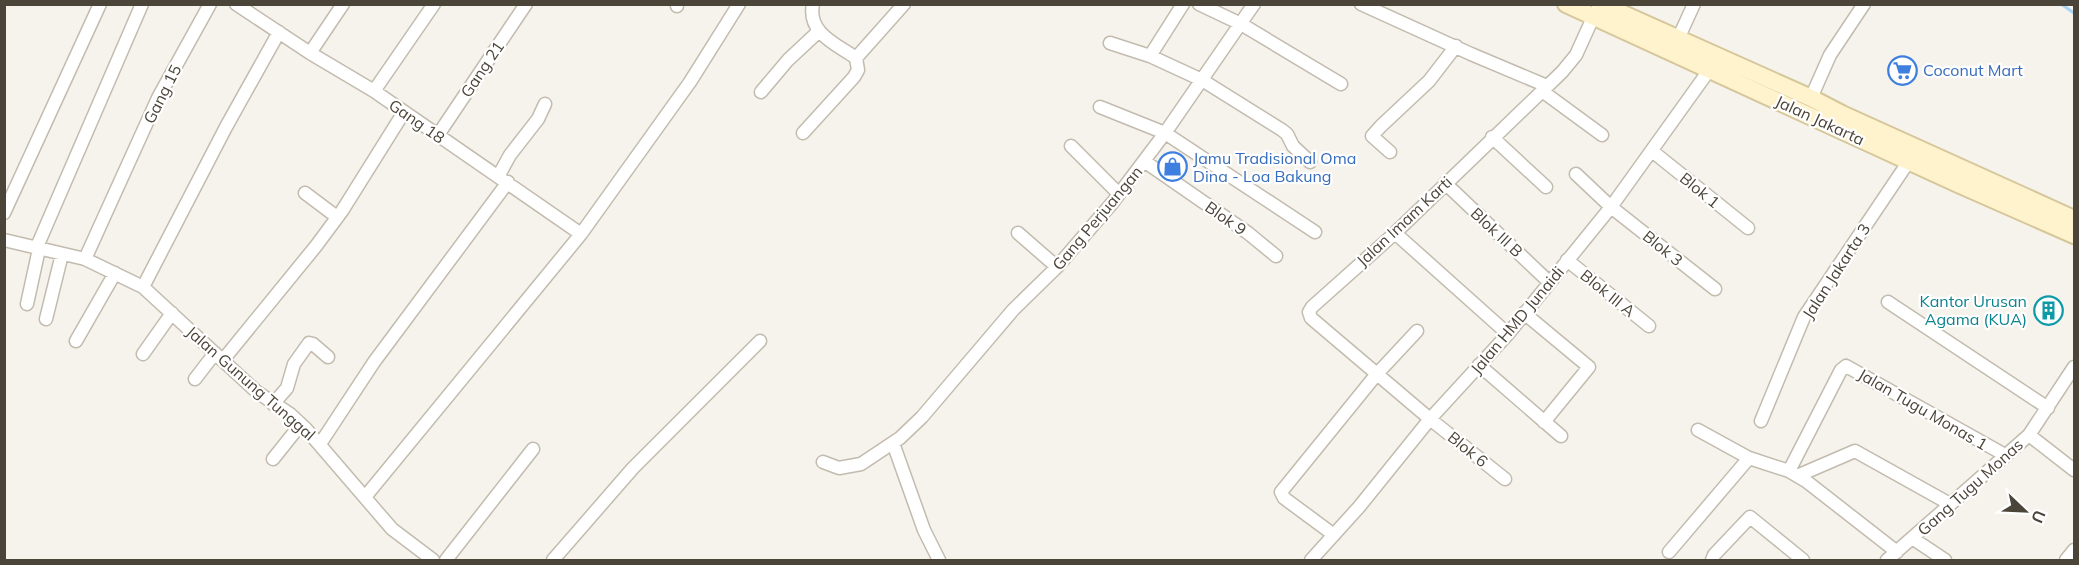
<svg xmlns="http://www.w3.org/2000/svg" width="2079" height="565" font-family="Mulish,sans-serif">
<rect width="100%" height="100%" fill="#f6f3ec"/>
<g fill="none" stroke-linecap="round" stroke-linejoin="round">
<path stroke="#a9d4f2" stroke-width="3" d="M 2061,4 L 2074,13"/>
<defs>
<path id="street" d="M 236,4 L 310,53 L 374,91 L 581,234
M 813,4 C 807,33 836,44 856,58
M 1199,4 L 1241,24 L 1341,84
M 1361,4 L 1471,54 L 1547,86
M 677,6 L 677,4
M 1678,39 L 1694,4
M 1110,43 L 1150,56 L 1202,80 L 1282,130 L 1287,134 L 1293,146 L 1310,162
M 310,53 L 343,4
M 1150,56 L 1183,4
M 374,91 L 434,4
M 1542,91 L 1602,135
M 761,92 L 788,60 L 818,32
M 1811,98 L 1830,55 L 1864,4
M 1100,107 L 1165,133 L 1315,232
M 803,133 L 854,77 L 858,70 L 856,58 L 904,4
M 438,135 L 526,4
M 1492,137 L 1546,187
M 1071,146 L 1119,194
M 1652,151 L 1748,228
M 1390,152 L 1372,136 L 1381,126 L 1429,81 L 1456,46
M 1144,161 L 1248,233 L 1276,256
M 1576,174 L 1611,207 L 1715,289
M 499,175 L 510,155 L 538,119 L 545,104
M 1445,183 L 1549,282
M 305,193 L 337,217
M 4,213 L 100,4
M 1018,233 L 1057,267
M 1395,233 L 1508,334
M 4,240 L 85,259 L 143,287 L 257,392 L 290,414 L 306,429 L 392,529 L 433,560
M 36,249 L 142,4
M 85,259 L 158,98 L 210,4
M 1567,260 L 1649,326
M 143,287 L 226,127 L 279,32
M 1888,302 L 2048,408
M 27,304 L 39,249
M 1524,313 L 1589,367 L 1544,422
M 46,319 L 62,254
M 76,341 L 115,273
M 143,354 L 172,313
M 223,360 L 316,246 L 342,211 L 404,112
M 1479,365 L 1561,436
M 195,379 L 215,353
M 273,404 L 287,388 L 294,364 L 309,343 L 313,344 L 328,357
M 1761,421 L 1804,317 L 1909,161
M 1698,430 L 1749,458 L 1789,471 L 1806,481 L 1897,552
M 2029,435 L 2074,470
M 893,443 L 924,530 L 939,560
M 320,444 L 374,362 L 508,182
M 273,459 L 301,424
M 823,462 L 839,468 L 861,464 L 900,438 L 922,417 L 1013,310 L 1057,267 L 1113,202 L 1165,133 L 1254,4
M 1789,471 L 1841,370 L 1846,366 L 2005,455
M 1797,476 L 1855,451 L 1950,504
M 1505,479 L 1430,419 L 1311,318 L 1309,312 L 1312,307 L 1395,233 L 1562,72 L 1576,55 L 1596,11
M 365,497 L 581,234 L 690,82 L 739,4
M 1334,535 L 1284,498 L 1281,492 L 1376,375 L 1417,331
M 1912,538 L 1945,560
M 1669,552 L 1749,458
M 446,560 L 533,449
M 553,560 L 633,468 L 760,341
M 1311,560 L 1359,507 L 1430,419 L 1508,334 L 1611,207 L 1710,69
M 1712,560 L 1714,555 L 1750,517 L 1803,560
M 1887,560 L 2029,435 L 2074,367
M 2066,560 L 2074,550"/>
<path id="secondary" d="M 1566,4 L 1958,184 L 2074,235
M 1601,4 L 1811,98 L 1842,114 L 2074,219"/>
</defs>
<use href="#street" stroke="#c2bbae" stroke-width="15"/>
<use href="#secondary" stroke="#d6c79b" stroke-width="20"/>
<use href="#street" stroke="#fff" stroke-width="12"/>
<use href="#secondary" stroke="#fff3cd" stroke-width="16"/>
</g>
<defs>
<symbol id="supermarket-ring" viewBox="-11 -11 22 22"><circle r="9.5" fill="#fff" stroke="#3f7fe0" stroke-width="1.5"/><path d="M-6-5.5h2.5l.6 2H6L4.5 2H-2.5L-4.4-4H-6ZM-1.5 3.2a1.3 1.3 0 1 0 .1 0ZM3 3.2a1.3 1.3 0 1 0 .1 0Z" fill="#3f7fe0"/></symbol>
<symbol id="shop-ring" viewBox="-11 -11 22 22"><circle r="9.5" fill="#fff" stroke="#3f7fe0" stroke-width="1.5"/><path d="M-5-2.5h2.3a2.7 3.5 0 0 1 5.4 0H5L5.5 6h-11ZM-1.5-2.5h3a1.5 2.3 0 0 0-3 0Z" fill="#3f7fe0"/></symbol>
<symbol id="building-ring" viewBox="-11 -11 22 22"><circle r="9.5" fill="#fff" stroke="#0f9aa8" stroke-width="1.5"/><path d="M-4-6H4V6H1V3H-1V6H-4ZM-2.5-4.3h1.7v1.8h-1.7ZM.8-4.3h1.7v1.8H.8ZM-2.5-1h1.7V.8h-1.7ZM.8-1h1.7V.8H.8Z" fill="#0f9aa8"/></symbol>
</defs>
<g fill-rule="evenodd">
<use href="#supermarket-ring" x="1886" y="54" width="33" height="33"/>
<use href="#shop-ring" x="1156" y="150" width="33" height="33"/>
<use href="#building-ring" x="2032" y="294" width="33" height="33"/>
</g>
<g text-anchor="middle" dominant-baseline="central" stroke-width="4.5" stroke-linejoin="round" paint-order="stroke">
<g font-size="16" fill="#4b4439" stroke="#fff">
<text transform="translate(482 69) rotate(-56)">Gang 21</text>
<text transform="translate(162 94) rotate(-63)">Gang 15</text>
<text transform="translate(1820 120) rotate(25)">Jalan Jakarta</text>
<text transform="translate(417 121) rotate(35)">Gang 18</text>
<text transform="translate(1700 190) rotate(39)">Blok 1</text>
<text transform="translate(1097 218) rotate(-50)">Gang Perjuangan</text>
<text transform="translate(1226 218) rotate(35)">Blok 9</text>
<text transform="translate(1404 221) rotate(-43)">Jalan Imam Karti</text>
<text transform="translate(1497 232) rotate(43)">Blok III B</text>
<text transform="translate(1663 248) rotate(39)">Blok 3</text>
<text transform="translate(1836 271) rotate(-57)">Jalan Jakarta 3</text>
<text transform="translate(1608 293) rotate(39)">Blok III A</text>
<text transform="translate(1517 320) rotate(-50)">Jalan HMD Junaidi</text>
<text transform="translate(251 383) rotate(41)">Jalan Gunung Tunggal</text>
<text transform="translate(1923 409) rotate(30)">Jalan Tugu Monas 1</text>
<text transform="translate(1468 449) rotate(39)">Blok 6</text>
<text transform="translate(1970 487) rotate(-42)">Gang Tugu Monas</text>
</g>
<g font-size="16" fill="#366cbe" stroke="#fff" text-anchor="start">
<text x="1923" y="70">Coconut Mart</text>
<text x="1193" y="158">Jamu Tradisional Oma<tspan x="1193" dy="18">Dina - Loa Bakung</tspan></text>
</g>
<g font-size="16" fill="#0d838f" stroke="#fff" text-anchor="end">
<text x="2027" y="301">Kantor Urusan<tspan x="2027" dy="18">Agama (KUA)</tspan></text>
</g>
</g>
<rect width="2079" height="565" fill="none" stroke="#4b4439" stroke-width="12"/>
<g transform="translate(2025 511) rotate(113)" stroke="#ffffff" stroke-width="4.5" paint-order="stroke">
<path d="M0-4.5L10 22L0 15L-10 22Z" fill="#4b4439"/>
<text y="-9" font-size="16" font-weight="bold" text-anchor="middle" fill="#4b4439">U</text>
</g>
</svg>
